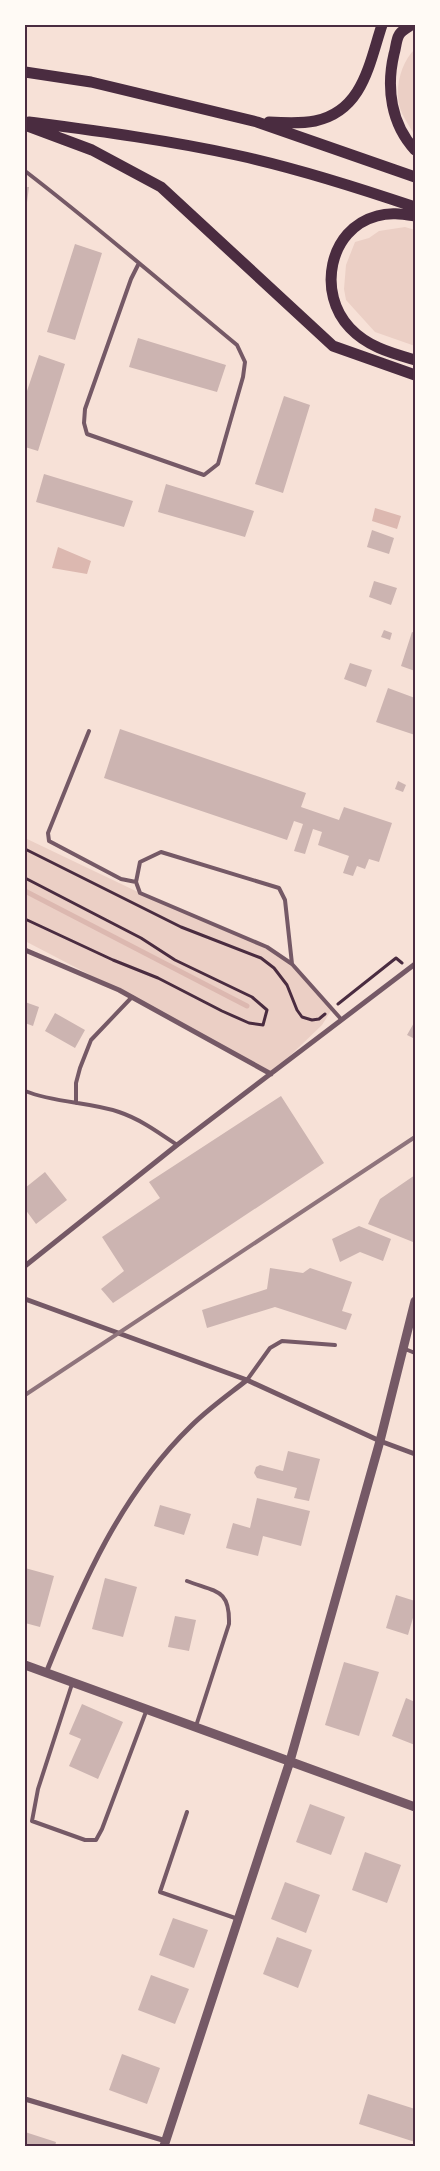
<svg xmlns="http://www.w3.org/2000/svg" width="440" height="2171" font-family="'IBM Plex Sans',sans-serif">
<rect width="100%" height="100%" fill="#f7e1d7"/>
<path fill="#ebcfc5" d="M 415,49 L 415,136 C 410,127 403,117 400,108 C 394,89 401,62 415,49 Z
M 405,227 L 415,230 L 415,346 L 375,332 L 346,300 L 344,289 L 346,265 L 355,242 L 369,238 L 379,231 Z
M 25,838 L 140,893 L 267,947 L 292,964 L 332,1009 L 322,1025 L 271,1074 L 119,990 L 25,941 Z"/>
<path fill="#dcb8b0" d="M 375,508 L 401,516 L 397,529 L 372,521 Z
M 58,547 L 91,561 L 87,574 L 52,568 Z"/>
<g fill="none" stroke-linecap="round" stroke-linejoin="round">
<path stroke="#dcb8b0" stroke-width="5" d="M 25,891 L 247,1006"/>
</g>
<path fill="#ccb4b1" d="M 25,187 L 29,187 L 26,210 L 25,210 Z
M 75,244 L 102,253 L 75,340 L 47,332 Z
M 138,338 L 226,365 L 217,392 L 129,367 Z
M 39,355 L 65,364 L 38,451 L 25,447 L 25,397 Z
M 284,396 L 310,405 L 283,493 L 255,484 Z
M 44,474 L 133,501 L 124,527 L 36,502 Z
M 166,484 L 254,511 L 245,537 L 158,512 Z
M 372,530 L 394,538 L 389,554 L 367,547 Z
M 374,581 L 397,588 L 391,605 L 369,597 Z
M 384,630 L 392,633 L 390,640 L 381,637 Z
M 412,632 L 415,633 L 415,671 L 401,666 Z
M 350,663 L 372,670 L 366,687 L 344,679 Z
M 388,688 L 415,698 L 415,735 L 376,722 Z
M 120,729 L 306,793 L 301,807 L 339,820 L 344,807 L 392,823 L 379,862 L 369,859 L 365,869 L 357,866 L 353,876 L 343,873 L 349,856 L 318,845 L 322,832 L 313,829 L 305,854 L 294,851 L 303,824 L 294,821 L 287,840 L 104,778 Z
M 398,781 L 406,785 L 403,792 L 395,789 Z
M 25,1002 L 39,1007 L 33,1026 L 25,1023 Z
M 55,1013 L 85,1030 L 75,1048 L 45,1031 Z
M 415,1021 L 415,1039 L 407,1035 Z
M 281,1096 L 324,1163 L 113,1303 L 101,1289 L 124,1271 L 102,1237 L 160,1198 L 149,1182 Z
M 45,1172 L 67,1200 L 36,1224 L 25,1209 L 25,1188 Z
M 415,1175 L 415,1238 L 413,1242 L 368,1224 L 380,1199 Z
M 359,1226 L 391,1239 L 383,1261 L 360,1252 L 340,1262 L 332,1239 Z
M 270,1268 L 303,1273 L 310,1268 L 352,1282 L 342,1311 L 352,1314 L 346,1330 L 275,1307 L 207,1328 L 202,1310 L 267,1289 Z
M 288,1451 L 320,1459 L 309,1501 L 294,1498 L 297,1488 L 257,1478 L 254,1473 L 256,1467 L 260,1465 L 283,1471 Z
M 257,1498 L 310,1511 L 301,1546 L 263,1536 L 258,1556 L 226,1548 L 233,1523 L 250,1528 Z
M 160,1505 L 191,1514 L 184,1535 L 154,1526 Z
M 25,1568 L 54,1576 L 40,1627 L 25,1623 Z
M 105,1578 L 137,1587 L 123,1637 L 92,1629 Z
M 396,1595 L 415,1601 L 415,1611 L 408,1635 L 386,1628 Z
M 175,1616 L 196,1620 L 189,1651 L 168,1647 Z
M 344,1662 L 379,1672 L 359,1736 L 325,1725 Z
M 406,1698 L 415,1702 L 415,1745 L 392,1736 Z
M 82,1704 L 123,1722 L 98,1779 L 69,1766 L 81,1739 L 69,1734 Z
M 310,1804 L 345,1817 L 331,1855 L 296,1842 Z
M 365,1852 L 401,1865 L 387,1903 L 352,1890 Z
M 285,1882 L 320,1895 L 306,1933 L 271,1919 Z
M 173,1918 L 208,1930 L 194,1968 L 159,1955 Z
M 277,1937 L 312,1950 L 298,1988 L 263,1974 Z
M 151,1975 L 189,1989 L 175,2024 L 138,2010 Z
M 122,2054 L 160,2068 L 147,2104 L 109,2090 Z
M 368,2094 L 415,2109 L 415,2142 L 359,2124 Z
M 25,2132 L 56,2142 L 55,2146 L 25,2146 Z"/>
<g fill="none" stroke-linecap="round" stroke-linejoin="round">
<path stroke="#4a2c40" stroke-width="3" d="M 25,849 L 181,927 L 261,958 L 274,968 L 287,985 L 297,1010 L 302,1017 L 312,1020 L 319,1019 L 325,1014
M 25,878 L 141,938 L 175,960 L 252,997 L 267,1010 L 263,1025 L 249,1023 L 222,1011 L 158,978 L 113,960 L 25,919
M 338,1004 L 396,958 L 402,963"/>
<path stroke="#755966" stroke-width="4" d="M 25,171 C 98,227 167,287 237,345 L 245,362 L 243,377 L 218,464 L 204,475 L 87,434 L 84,423 L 85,409 L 131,279 L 139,263
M 89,731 L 48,833 L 49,841 L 121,879 L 136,882
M 292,964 L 285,900 L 279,888 L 161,852 L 140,862 L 136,882 L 140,893 L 267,947 L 292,964 L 341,1019
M 25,1091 C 55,1103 89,1102 119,1112 C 140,1119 158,1132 177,1145
M 76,1103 L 76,1083 L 80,1068 L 91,1040 L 132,997
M 405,1349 L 415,1353
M 247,1380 L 270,1348 L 282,1341 L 335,1345
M 187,1581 C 216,1592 230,1589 229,1624 L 196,1726
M 72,1684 L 38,1789 L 32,1821 L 85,1840 L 96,1840 L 102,1829 L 147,1709
M 187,1812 L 160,1892 L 238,1919"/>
<path stroke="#755966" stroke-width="5" d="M 25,950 L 119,990 L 271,1074
M 25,1266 L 177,1145 L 415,964
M 25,1299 L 247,1380 L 380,1441 L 415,1454
M 46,1673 C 82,1583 121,1494 191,1426 C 208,1409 228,1395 247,1380
M 25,2099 L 166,2141"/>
<path stroke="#755966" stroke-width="9" d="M 25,1665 L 415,1807
M 164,2146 L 290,1761 L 380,1441 L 415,1301"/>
<path stroke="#4a2c40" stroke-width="11" d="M 411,25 C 407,28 401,31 399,35 C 396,40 396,48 394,54 C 386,88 391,124 415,150
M 25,72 L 91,82 L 257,122 L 415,177
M 29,122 C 98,131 168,140 236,155 C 297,168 356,187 415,207
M 269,122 C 284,123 300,124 315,121 C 363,111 369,64 382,25
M 25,125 L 92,150 L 161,187 L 333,346 L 415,375
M 415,216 C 402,214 390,212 377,216 C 328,229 317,294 350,328 C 368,347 391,353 415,360"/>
<path stroke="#8f747c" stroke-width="4" d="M 25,1395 L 415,1137"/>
</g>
<rect width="440" height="2171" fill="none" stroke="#fffaf5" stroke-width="52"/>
<rect x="26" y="26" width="388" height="2119" fill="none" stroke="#4a2c40" stroke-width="2"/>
</svg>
